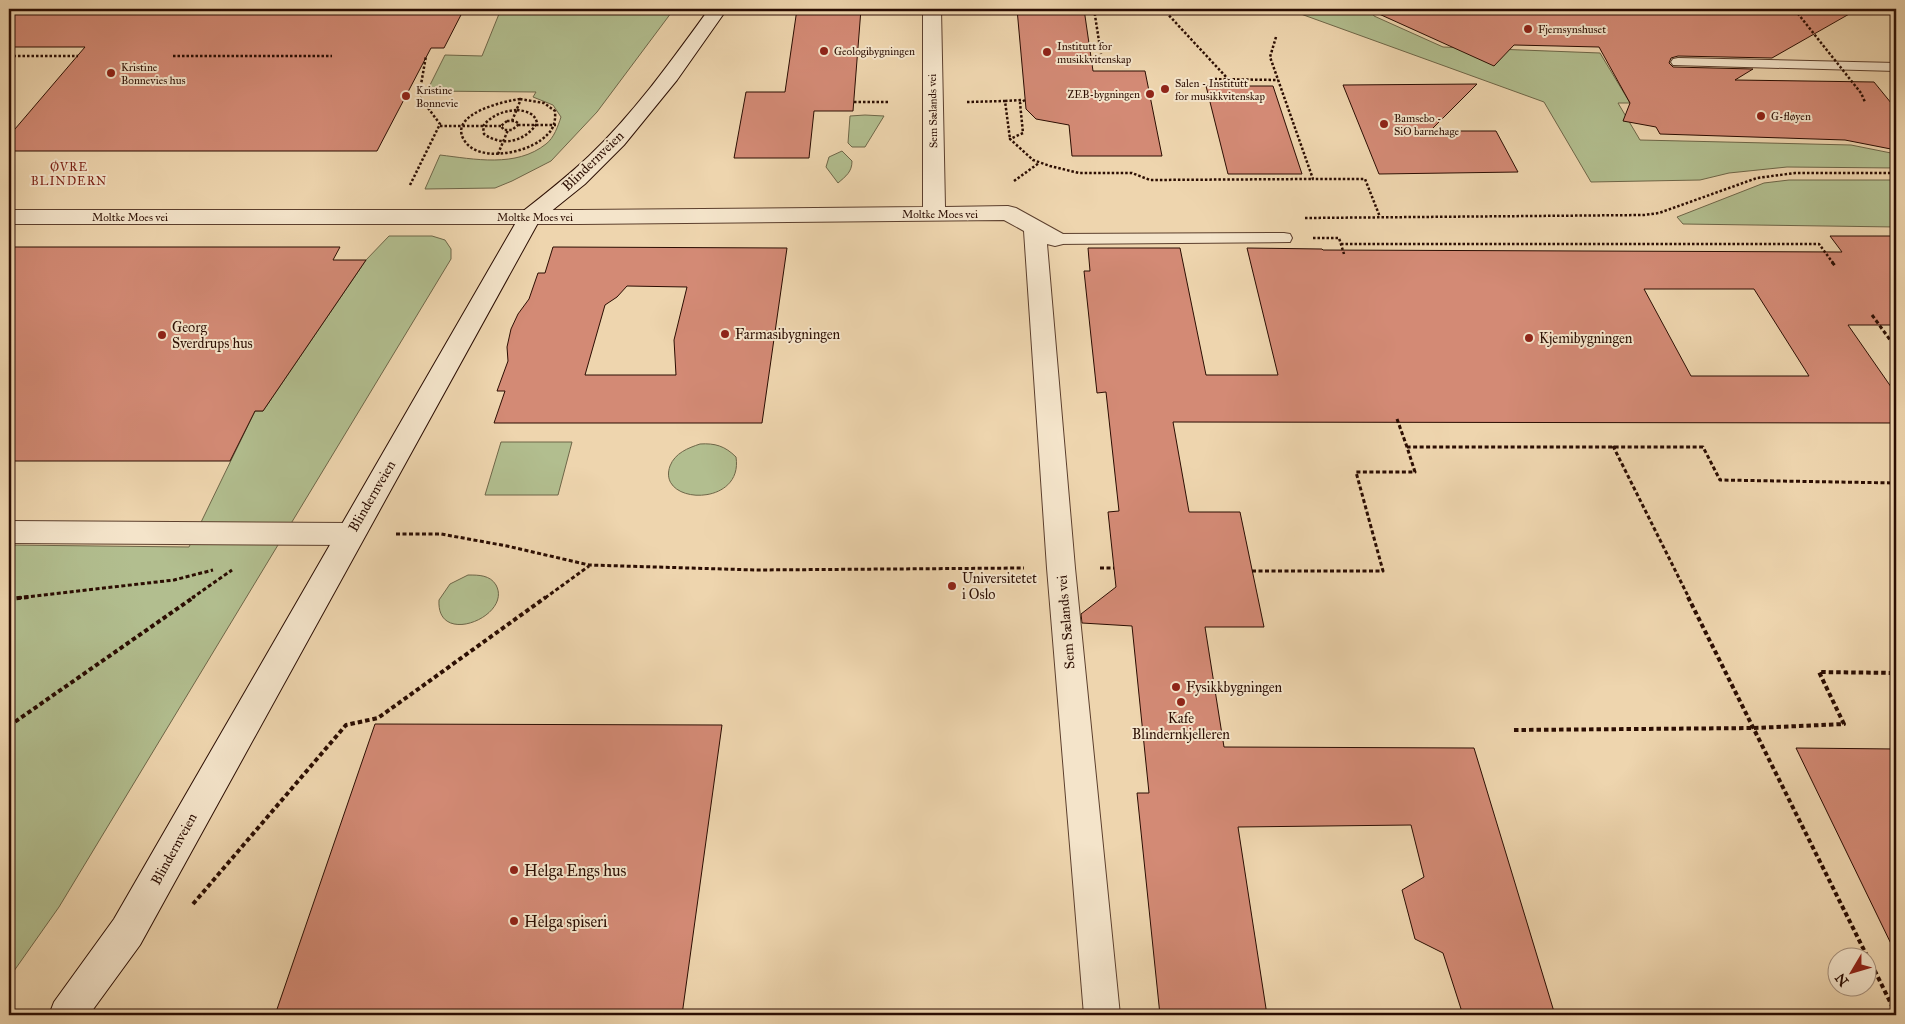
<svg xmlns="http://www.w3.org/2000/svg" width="1905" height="1024" font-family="'IM FELL Great Primer',serif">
<rect width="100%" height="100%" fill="#eed5ae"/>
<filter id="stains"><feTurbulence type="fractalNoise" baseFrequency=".004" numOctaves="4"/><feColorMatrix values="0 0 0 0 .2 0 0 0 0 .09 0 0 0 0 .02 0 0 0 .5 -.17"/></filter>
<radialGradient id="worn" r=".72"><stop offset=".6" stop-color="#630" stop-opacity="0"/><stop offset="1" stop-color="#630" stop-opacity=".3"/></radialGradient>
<path fill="#b2be8f" stroke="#6e6648" d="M 501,9 L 674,9 L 597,112 L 551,161 L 512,181 L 495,188 L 425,189 L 440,155 C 474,159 516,168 546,144 C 554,138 558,126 561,117 L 553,105 L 533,97 L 536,92 L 427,91 L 445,55 L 482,56 Z
M 1287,9 L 1371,9 L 1374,16 L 1443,47 L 1600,53 L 1630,103 L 1618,103 L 1640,140 L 1851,145 L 1896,154 L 1896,168 L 1787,167 L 1729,173 L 1700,180 L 1591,182 L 1544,102 Z
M 865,115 L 884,116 L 865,147 L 852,147 L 848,143 L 850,116 Z
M 842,151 L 852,161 C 852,172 846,176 838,183 L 826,167 L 829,157 Z
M 1789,180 L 1896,180 L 1896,227 L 1683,224 L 1677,217 L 1764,183 Z
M 389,236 L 432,236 L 445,240 L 451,249 L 451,259 L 59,907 L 9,978 L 9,545 L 189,547 L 255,411 L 263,411 L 366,260 Z
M 501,442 L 572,442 L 558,495 L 485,495 Z
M 700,444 C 715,443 725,446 736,457 C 744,508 656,505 670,466 C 675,453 688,448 700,444 Z
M 468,575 C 479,575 490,575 496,585 C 513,616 436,648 439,600 L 450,584 Z"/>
<path fill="#d38a75" stroke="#2b0d02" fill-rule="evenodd" d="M 9,9 L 464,9 L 444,48 L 431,48 L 377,151 L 9,151 L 9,136 L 85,47 L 9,47 Z
M 797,9 L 861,9 L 853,111 L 814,111 L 809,158 L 734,158 L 746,92 L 785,92 Z
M 1017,9 L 1084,9 L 1093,71 L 1145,71 L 1162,156 L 1072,156 L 1069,125 L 1036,119 L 1026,109 Z
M 1368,9 L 1858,9 L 1772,58 L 1678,56 L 1671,58 L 1669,63 L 1673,67 L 1753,69 L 1735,80 L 1874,82 L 1896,109 L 1896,150 L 1845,140 L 1660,134 L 1656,127 L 1623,121 L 1630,103 L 1599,47 L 1514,45 L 1494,66 Z
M 1477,84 L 1430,131 L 1496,131 L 1518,172 L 1379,174 L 1343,85 Z
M 1206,86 L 1273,86 L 1302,174 L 1228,174 Z
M 1830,236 L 1896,236 L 1896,325 L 1848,325 L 1896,394 L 1896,423 L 1173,422 L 1189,512 L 1240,512 L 1264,627 L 1205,627 L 1224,747 L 1474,748 L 1555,1015 L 1463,1015 L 1443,953 L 1415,939 L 1402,890 L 1424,877 L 1411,825 L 1238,827 L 1267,1015 L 1160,1015 L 1137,793 L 1149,793 L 1132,626 L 1082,623 L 1081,614 L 1116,587 L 1108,512 L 1119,511 L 1106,392 L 1097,393 L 1084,271 L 1090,271 L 1088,248 L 1180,248 L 1206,375 L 1278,375 L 1247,248 L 1322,249 L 1323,250 L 1842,252 ZM 1644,289 L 1754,289 L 1809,376 L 1691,376 Z
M 9,247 L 340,247 L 333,260 L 366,260 L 263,411 L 255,411 L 230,461 L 9,461 Z
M 553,247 L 787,248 L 762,423 L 494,423 L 505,391 L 497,391 L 508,361 L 507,347 L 511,329 L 518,314 L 529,299 L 538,273 L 545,273 ZM 627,286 L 687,287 L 674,340 L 676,375 L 585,375 L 605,305 L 617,297 Z
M 375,724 L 722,725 L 682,1015 L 275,1015 Z
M 1796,748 L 1896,749 L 1896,954 Z"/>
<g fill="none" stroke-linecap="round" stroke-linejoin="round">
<defs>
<path id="lane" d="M 1678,58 L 1896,63 L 1896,71 L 1673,65 L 1671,62 L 1673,59 Z
M 1284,233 L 1290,234 L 1292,238 L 1290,242 L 1055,244 L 1049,243 L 1047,239 L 1049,235 L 1055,234 Z"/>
<path id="street" d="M 923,9 L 941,9 L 945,207 L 1008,206 L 1016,208 L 1063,234 L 1066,239 L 1063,244 L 1055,246 L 1047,244 L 1075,568 L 1120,1015 L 1084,1015 L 1047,568 L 1024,231 L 1004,220 L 579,224 L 9,224 L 9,210 L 579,210 L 923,207 Z
M 9,521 L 350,523 L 360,526 L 364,534 L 360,542 L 350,545 L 9,543 Z"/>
<path id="secondary" d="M 709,9 L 727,9 L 677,80 L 624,145 L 585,184 L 539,221 L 140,945 L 89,1015 L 49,1015 L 54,1002 L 114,919 L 522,212 C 545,194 568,176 589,156 C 635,112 672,60 709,9 Z"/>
</defs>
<use href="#lane" stroke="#5c3f2d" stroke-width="2"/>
<use href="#street" stroke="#5c3f2d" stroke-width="2"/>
<use href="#secondary" stroke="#2b0d02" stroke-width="2"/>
<path stroke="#2b0d02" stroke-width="2.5" stroke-dasharray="2.5 2" stroke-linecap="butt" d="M 1094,9 L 1101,54
M 1163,9 L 1228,79
M 1208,9 L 1250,12 L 1254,9
M 1276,37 L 1270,57 L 1313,179 L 1365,179 L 1380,217
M 9,56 L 78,56
M 173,56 L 332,56
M 1210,79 L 1278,80
M 520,99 L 544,103 L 555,111 C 556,125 552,132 541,140 C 524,153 478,163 464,140 C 448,114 504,101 520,99 Z
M 1025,100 L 1020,103 L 1023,133 L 1010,139 L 1033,160 L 1050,166 L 1079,173 L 1132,173 L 1150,180 L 1313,179
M 1005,101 L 1021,100
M 854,102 L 888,102
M 967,102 L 1005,101 L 1010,139
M 517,110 C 526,111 535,113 537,123 C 525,142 502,147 484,134 L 483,126 C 492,115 503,111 517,110 Z
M 507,121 L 515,121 L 519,124 L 512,130 L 504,130 L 501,126 Z
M 512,121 L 521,99
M 518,125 L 556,125
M 440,126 L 501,126
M 498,154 L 508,130
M 1014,181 L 1039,163
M 410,185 L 440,124 L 419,96 L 426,56
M 1305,218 L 1644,215 L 1659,213 L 1757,178 L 1795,173 L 1896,173
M 1313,238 L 1339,238 L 1344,254
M 1341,244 L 1819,244 L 1833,263"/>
<path stroke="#2b0d02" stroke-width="3" stroke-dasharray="4 2.5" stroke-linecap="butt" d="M 1832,262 L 1836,267
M 1872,315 L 1896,348
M 1397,419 L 1407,447
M 1613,446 L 1689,598
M 396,534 L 441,534 L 507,546 L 589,565 L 756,570 L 1024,568
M 1100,568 L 1114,568
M 1252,571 L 1383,571 L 1356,472 L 1415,472 L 1407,447 L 1703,447 L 1720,480 L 1896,483
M 18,598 L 174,580 L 213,570
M 192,598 L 232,570
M 545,598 L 589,566"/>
<path stroke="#2b0d02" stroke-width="4" stroke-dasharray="4.5 3" stroke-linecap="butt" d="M 1688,597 L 1867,956
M 9,599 L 29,597
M 9,726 L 194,597
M 1514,730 L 1754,728 L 1844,724 L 1819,672 L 1896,673
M 193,904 L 346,725 L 378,718 L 546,597
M 1868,957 L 1896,1014"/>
<use href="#lane" fill="#f4e4ca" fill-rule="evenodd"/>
<use href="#street" fill="#f4e4ca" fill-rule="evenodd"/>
<use href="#secondary" fill="#f4e4ca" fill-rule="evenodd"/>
<path stroke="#2b0d02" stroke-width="2.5" stroke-dasharray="2.5 2" stroke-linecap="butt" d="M 1795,10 L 1861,93 L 1865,102"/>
</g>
<g fill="#8f2418" stroke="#f4e4ca" stroke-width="2">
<circle cx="1528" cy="29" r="5"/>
<circle cx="824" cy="51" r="5"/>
<circle cx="1047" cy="52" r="5"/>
<circle cx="111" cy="73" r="5"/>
<circle cx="1165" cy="89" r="5"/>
<circle cx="1150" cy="94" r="5"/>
<circle cx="406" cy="96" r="5"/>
<circle cx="1761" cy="116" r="5"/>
<circle cx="1384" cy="124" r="5"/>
<circle cx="725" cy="334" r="5"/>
<circle cx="162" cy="335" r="5"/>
<circle cx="1529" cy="338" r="5"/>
<circle cx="952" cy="586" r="5"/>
<circle cx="1176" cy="687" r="5"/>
<circle cx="1181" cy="702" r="5"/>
<circle cx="514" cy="870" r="5"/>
<circle cx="514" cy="921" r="5"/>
</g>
<g text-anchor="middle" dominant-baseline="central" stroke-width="4" stroke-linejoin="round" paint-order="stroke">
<g font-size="11" fill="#2b0d02" stroke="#f4e4ca" text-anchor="start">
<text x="1538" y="29">Fjernsynshuset</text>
<text x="1057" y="46">Institutt for<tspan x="1057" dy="13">musikkvitenskap</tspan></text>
<text x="834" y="51">Geologibygningen</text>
<text x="121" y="67">Kristine<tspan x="121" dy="13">Bonnevies hus</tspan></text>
<text x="1175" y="83">Salen - Institutt<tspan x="1175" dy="13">for musikkvitenskap</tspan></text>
<text x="416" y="90">Kristine<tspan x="416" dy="13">Bonnevie</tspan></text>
<text x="1140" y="94" text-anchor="end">ZEB-bygningen</text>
<text x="1771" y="116">G-fløyen</text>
<text x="1394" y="118">Bamsebo -<tspan x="1394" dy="13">SiO barnehage</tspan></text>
</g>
<g font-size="11" fill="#2b0d02" stroke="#f4e4ca">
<text transform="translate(933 111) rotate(-91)">Sem Sælands vei</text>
<text x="940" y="214">Moltke Moes vei</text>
<text x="130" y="217">Moltke Moes vei</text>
<text x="535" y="217">Moltke Moes vei</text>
</g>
<g font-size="12" letter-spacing="1" fill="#7a1f14" stroke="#f4e4ca">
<text x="69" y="167">ØVRE<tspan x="69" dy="14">BLINDERN</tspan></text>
</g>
<g font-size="14" fill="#2b0d02" stroke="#f4e4ca">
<text transform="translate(593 161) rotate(-44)">Blindernveien</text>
<text transform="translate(372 496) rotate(-60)">Blindernveien</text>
<text transform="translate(1066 622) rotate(-95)">Sem Sælands vei</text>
<text transform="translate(174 849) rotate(-61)">Blindernveien</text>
</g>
<g font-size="14" fill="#2b0d02" stroke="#f4e4ca" text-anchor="start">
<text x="172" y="327">Georg<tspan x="172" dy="16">Sverdrups hus</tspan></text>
<text x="735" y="334">Farmasibygningen</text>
<text x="1539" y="338">Kjemibygningen</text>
<text x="962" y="578">Universitetet<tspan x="962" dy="16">i Oslo</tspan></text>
<text x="1186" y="687">Fysikkbygningen</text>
<text x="1181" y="718" text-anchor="middle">Kafe<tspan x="1181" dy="16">Blindernkjelleren</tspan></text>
</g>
<g font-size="16" fill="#2b0d02" stroke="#f4e4ca" text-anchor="start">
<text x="524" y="870">Helga Engs hus</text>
<text x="524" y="921">Helga spiseri</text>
</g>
</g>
<rect width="1905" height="1024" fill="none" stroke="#eed5ae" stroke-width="30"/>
<rect x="10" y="10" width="1885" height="1004" fill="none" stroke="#2b0d02" stroke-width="2.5"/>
<rect x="15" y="15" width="1875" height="994" fill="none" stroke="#2b0d02"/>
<g transform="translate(1852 972) rotate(232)"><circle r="24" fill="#f4e4ca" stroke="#a48e7a"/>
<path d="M0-4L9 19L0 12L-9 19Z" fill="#8f2418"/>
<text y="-8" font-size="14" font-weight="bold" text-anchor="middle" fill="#2b0d02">N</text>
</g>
<rect width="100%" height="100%" filter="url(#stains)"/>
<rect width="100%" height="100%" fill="url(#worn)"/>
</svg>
